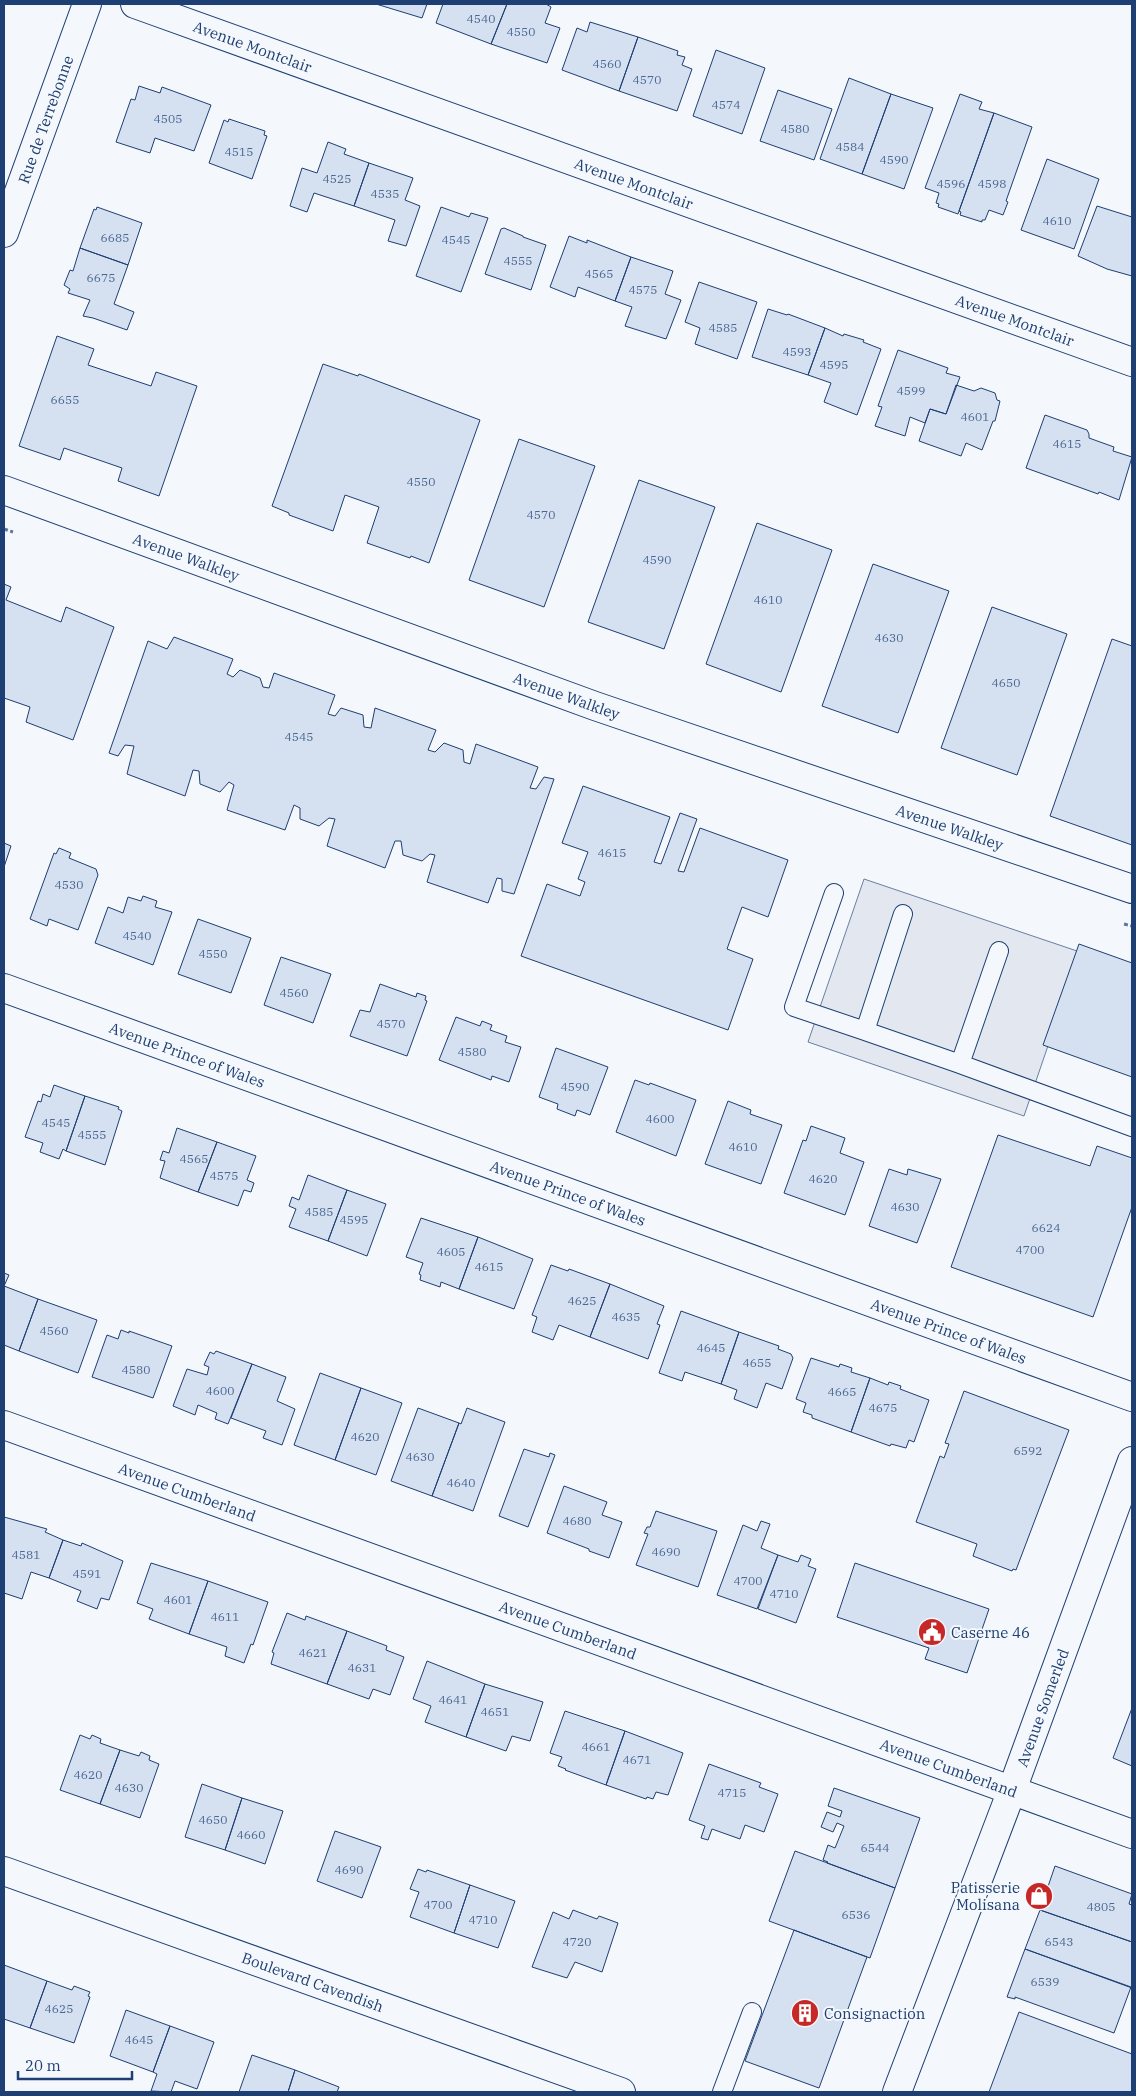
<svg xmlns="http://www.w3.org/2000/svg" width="1136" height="2096" font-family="'IBM Plex Serif',serif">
<rect width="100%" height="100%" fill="#f4f7fb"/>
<path fill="#e3e8f0" stroke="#687fa3" d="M 864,879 L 1080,952 L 1024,1116 L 808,1042 Z"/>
<path fill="#d5e0f0" stroke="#1d3f73" d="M 376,4 L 427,4 L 422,18 Z
M 443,4 L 507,4 L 491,44 L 436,23 Z
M 507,4 L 546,4 L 551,7 L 545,23 L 560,28 L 547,63 L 491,44 Z
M 590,22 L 638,37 L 619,91 L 562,70 L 577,28 L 587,32 Z
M 638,37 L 678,51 L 677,55 L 685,57 L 682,65 L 692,69 L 677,111 L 619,91 Z
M 716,50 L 765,68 L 742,134 L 693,116 Z
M 849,78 L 891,94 L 862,174 L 820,159 Z
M 139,86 L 160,93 L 162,87 L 211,105 L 194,151 L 155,138 L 150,153 L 116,142 L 131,99 L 135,100 Z
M 778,90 L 832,109 L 814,160 L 760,141 Z
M 891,94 L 933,108 L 904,189 L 862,174 Z
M 960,94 L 982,102 L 979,109 L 994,113 L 958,214 L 938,207 L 939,204 L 936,203 L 939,193 L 925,188 Z
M 994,113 L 1032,127 L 1006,201 L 1008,202 L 1003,215 L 989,210 L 985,220 L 982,220 L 982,222 L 960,215 L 961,212 L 959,211 Z
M 229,119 L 265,131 L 264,135 L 267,136 L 252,179 L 209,163 L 224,120 L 228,122 Z
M 328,142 L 346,149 L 344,154 L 369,163 L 354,206 L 314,193 L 307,212 L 290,206 L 302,168 L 317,173 Z
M 1047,159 L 1099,179 L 1074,249 L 1021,230 Z
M 369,163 L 413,178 L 405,200 L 420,206 L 406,246 L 388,241 L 395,220 L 354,206 Z
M 1097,206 L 1132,217 L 1132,276 L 1107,269 L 1078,256 Z
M 97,207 L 142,223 L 128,265 L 80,248 L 94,209 L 96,210 Z
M 441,207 L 469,217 L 471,213 L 488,218 L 461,292 L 416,276 Z
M 504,228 L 523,236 L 523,237 L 546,245 L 531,290 L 485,274 L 501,229 Z
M 569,236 L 587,243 L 587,240 L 631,257 L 615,301 L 578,287 L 575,297 L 550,287 Z
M 80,248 L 128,265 L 114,304 L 134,312 L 127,330 L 93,318 L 83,316 L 90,300 L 68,293 L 70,289 L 64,285 L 70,270 L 73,271 Z
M 631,257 L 673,271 L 665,294 L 681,300 L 666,339 L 625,326 L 632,307 L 615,301 Z
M 699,282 L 757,302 L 737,359 L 695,344 L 700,328 L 685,322 Z
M 768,309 L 787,315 L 788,314 L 825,328 L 808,375 L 752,357 Z
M 825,328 L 843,336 L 844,334 L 864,340 L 863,342 L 881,349 L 857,415 L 824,402 L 831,383 L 808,375 Z
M 57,336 L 94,349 L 88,365 L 151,386 L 156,372 L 197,386 L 159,496 L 118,481 L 122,468 L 64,448 L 60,460 L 19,446 Z
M 898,350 L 948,368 L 946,373 L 960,377 L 946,414 L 930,409 L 925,423 L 910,417 L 905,436 L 875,426 L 882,407 L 878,406 Z
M 323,364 L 358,376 L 359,374 L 480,420 L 429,563 L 411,556 L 410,558 L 367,543 L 379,507 L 345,495 L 333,531 L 289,515 L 289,513 L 272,506 Z
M 956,385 L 974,391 L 981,388 L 995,393 L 997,400 L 1000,401 L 995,421 L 993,421 L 982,450 L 966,443 L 961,456 L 919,441 L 930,409 L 946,414 Z
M 1045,415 L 1087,430 L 1089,434 L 1089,438 L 1114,447 L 1113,451 L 1132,457 L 1119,500 L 1099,492 L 1098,494 L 1026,468 Z
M 519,439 L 595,466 L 544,607 L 469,580 Z
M 639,480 L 715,507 L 664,649 L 588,622 Z
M 757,523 L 832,550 L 781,692 L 706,664 Z
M 873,564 L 949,591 L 898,733 L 822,706 Z
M 4,584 L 11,587 L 6,600 L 61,622 L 66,607 L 114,627 L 73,740 L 26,722 L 30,707 L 4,698 Z
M 992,607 L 1067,634 L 1017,775 L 941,748 Z
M 174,637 L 233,659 L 227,674 L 233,677 L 240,670 L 260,678 L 263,687 L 269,688 L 274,673 L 335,695 L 328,714 L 335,716 L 341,708 L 363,715 L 364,727 L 371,728 L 375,708 L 436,730 L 428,750 L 435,752 L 444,743 L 463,750 L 464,762 L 470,764 L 476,744 L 538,767 L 530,788 L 536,789 L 544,777 L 554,779 L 514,894 L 502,891 L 502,879 L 497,878 L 488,903 L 427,882 L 435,855 L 430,854 L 422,861 L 403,855 L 401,841 L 395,841 L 385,868 L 327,846 L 335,819 L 329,818 L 319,826 L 300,819 L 300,808 L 294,805 L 285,830 L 227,810 L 234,785 L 229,782 L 220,792 L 200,784 L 199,771 L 193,770 L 185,796 L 127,774 L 134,746 L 125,745 L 118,756 L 109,753 L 148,641 L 167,649 Z
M 1112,639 L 1132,646 L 1132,845 L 1050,816 Z
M 583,786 L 670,817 L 654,862 L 661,864 L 680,813 L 697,819 L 678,871 L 684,872 L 700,828 L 788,860 L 768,917 L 742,907 L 727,949 L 753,959 L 728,1030 L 521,956 L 547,884 L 580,896 L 585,882 L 578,879 L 588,852 L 562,843 Z
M 4,843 L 11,846 L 4,867 Z
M 59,848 L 71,853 L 69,858 L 96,869 L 98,875 L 78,930 L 49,919 L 47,926 L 30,919 L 54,853 L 56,854 Z
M 143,896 L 157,901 L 155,907 L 172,912 L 153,965 L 95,943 L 108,907 L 123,913 L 128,897 L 141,901 Z
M 198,919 L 251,938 L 231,993 L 178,974 Z
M 1079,944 L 1132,963 L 1132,1077 L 1043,1045 Z
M 281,957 L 331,974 L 313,1023 L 264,1005 Z
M 380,984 L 416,997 L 417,993 L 426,996 L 425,1000 L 427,1001 L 407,1056 L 350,1036 L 360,1010 L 370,1012 Z
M 456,1017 L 480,1026 L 482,1021 L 492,1025 L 490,1030 L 507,1036 L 505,1042 L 521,1047 L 509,1082 L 492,1076 L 491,1080 L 439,1060 Z
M 556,1048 L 608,1067 L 590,1115 L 577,1110 L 575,1116 L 557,1109 L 558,1104 L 539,1097 Z
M 635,1080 L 649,1085 L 650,1083 L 696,1100 L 676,1156 L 616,1132 Z
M 54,1085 L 85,1096 L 66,1151 L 63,1149 L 59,1159 L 40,1152 L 43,1143 L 25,1137 L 38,1101 L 41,1102 L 43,1094 L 50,1097 Z
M 85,1096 L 119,1107 L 118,1109 L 122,1111 L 105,1165 L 66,1151 Z
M 728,1101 L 751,1110 L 750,1114 L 782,1125 L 761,1184 L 705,1164 Z
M 811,1126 L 845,1138 L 840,1153 L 864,1162 L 845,1215 L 784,1193 L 803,1140 L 806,1141 Z
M 177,1128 L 217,1142 L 198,1192 L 160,1178 L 165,1161 L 160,1160 L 163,1151 L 169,1153 Z
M 998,1135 L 1090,1166 L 1097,1146 L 1132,1158 L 1132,1207 L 1093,1317 L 951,1267 Z
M 217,1142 L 256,1156 L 247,1180 L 254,1183 L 251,1192 L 244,1190 L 238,1206 L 198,1192 Z
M 889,1169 L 907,1175 L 908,1169 L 941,1179 L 917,1243 L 869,1226 Z
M 308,1175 L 347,1190 L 328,1241 L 289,1227 L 296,1209 L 289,1206 L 292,1197 L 299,1200 Z
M 347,1190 L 386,1204 L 367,1256 L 328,1241 Z
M 421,1218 L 478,1237 L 459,1289 L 441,1282 L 440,1287 L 420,1280 L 421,1275 L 419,1274 L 423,1263 L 406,1257 Z
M 478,1237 L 533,1259 L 514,1309 L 459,1289 Z
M 551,1265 L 568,1271 L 569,1269 L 610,1284 L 590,1337 L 559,1325 L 553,1340 L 532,1332 L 537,1317 L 532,1315 Z
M 4,1273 L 9,1275 L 4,1286 L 38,1299 L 19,1351 L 4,1345 Z
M 610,1284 L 664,1306 L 657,1324 L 660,1325 L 648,1359 L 590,1337 Z
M 38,1299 L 97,1320 L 78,1373 L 19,1351 Z
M 681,1311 L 739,1332 L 721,1384 L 685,1372 L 682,1381 L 659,1373 Z
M 121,1330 L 129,1333 L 129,1331 L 172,1346 L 153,1398 L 92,1377 L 107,1335 L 118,1339 Z
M 739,1332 L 779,1346 L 778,1349 L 791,1354 L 793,1358 L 782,1389 L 766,1383 L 757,1408 L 734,1399 L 737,1390 L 721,1384 Z
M 216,1351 L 252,1364 L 228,1424 L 215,1419 L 217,1413 L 198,1405 L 195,1415 L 173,1406 L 187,1369 L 207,1375 L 209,1367 L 204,1365 L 210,1352 L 214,1354 Z
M 811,1358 L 839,1367 L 840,1364 L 852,1368 L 851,1372 L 870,1378 L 851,1432 L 812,1418 L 812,1415 L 803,1412 L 806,1403 L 796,1399 Z
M 252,1364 L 286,1377 L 277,1401 L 295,1409 L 282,1445 L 263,1438 L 266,1431 L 231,1418 Z
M 320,1373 L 361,1388 L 335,1460 L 294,1445 Z
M 870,1378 L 888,1385 L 889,1382 L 901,1386 L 900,1389 L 929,1400 L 914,1442 L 909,1440 L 906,1448 L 891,1444 L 890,1446 L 851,1432 Z
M 361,1388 L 402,1403 L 376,1475 L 335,1460 Z
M 964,1391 L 1069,1430 L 1016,1570 L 1013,1569 L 1012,1571 L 973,1556 L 977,1544 L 916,1522 L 940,1456 L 944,1458 L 949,1444 L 945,1443 Z
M 418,1408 L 459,1423 L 432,1496 L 391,1481 Z
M 467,1408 L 505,1422 L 473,1511 L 432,1496 L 459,1423 L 461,1424 Z
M 524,1449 L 549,1457 L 550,1453 L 555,1455 L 528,1527 L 499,1516 Z
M 564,1486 L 607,1502 L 602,1515 L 622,1522 L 609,1558 L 589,1551 L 589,1549 L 547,1533 Z
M 656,1511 L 717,1531 L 698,1587 L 636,1565 L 648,1534 L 644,1533 L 647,1527 L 650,1527 Z
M 4,1517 L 47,1529 L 45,1532 L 63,1540 L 49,1578 L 31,1572 L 22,1599 L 4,1593 Z
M 761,1521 L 770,1524 L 761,1548 L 778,1555 L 757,1609 L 717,1595 L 743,1525 L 757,1531 Z
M 63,1540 L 81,1546 L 82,1543 L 123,1561 L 109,1600 L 101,1598 L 97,1609 L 77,1601 L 81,1591 L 49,1578 Z
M 778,1555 L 798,1562 L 801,1555 L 811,1559 L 808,1566 L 816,1569 L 796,1623 L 758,1609 Z
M 151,1563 L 208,1581 L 189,1634 L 149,1619 L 153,1609 L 137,1603 Z
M 855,1563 L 989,1609 L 967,1673 L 925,1659 L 929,1648 L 837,1617 Z
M 208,1581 L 268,1602 L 253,1645 L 251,1644 L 244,1663 L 225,1656 L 227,1647 L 189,1634 Z
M 287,1613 L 305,1620 L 306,1616 L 347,1631 L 327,1684 L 271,1664 L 274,1653 L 272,1652 Z
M 347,1631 L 387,1646 L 386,1650 L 404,1657 L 390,1695 L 373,1689 L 369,1699 L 327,1684 Z
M 427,1661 L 485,1684 L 466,1737 L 425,1722 L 431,1706 L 413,1699 Z
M 485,1684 L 543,1702 L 530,1741 L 512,1736 L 506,1751 L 466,1737 Z
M 1132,1708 L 1132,1766 L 1113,1758 Z
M 565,1711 L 625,1731 L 606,1785 L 565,1770 L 566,1769 L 558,1766 L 562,1757 L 550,1753 Z
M 625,1731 L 683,1753 L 668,1795 L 656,1792 L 653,1799 L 647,1797 L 646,1799 L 606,1785 Z
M 80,1735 L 90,1739 L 92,1735 L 101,1739 L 100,1743 L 120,1750 L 100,1804 L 60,1790 Z
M 120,1750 L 139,1756 L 141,1752 L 150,1756 L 149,1760 L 159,1764 L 140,1818 L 100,1804 Z
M 709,1764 L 761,1783 L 759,1787 L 778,1794 L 764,1832 L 745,1825 L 740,1839 L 712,1829 L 708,1840 L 701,1838 L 705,1826 L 689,1820 Z
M 202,1784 L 242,1798 L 225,1850 L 185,1837 Z
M 834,1788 L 920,1818 L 895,1888 L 827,1863 L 828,1862 L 823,1860 L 828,1845 L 835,1848 L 844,1826 L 837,1823 L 833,1832 L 821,1827 L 827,1812 L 840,1817 L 842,1811 L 828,1806 Z
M 242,1798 L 283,1811 L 265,1864 L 225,1850 Z
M 335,1831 L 381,1847 L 362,1898 L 317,1881 Z
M 795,1851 L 895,1888 L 870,1958 L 769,1921 Z
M 1055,1866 L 1132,1894 L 1129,1904 L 1132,1905 L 1132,1942 L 1040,1910 Z
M 418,1869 L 426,1872 L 427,1870 L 470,1885 L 454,1933 L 410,1917 L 419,1892 L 410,1889 Z
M 470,1885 L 515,1901 L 498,1948 L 454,1933 Z
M 573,1910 L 597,1919 L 599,1916 L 618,1923 L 602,1972 L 575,1962 L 567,1978 L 532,1967 L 553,1912 L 569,1919 Z
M 1040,1910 L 1132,1942 L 1132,1988 L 1025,1949 Z
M 794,1930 L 867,1957 L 819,2088 L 745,2061 Z
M 1025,1949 L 1131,1987 L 1114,2033 L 1015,1997 L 1015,1999 L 1007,1997 Z
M 4,1965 L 47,1981 L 30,2028 L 4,2019 Z
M 47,1981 L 72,1990 L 74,1986 L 90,1992 L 88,1996 L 90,1997 L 74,2043 L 30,2028 Z
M 126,2010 L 170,2026 L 153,2072 L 110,2056 Z
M 1019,2012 L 1132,2054 L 1132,2092 L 989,2092 Z
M 170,2026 L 214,2042 L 197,2089 L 175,2081 L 171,2092 L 151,2091 L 157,2074 L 153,2072 Z
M 252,2055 L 295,2070 L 288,2092 L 239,2092 Z
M 295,2070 L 339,2087 L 337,2092 L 288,2092 Z"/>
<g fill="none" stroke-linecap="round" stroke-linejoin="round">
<defs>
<path id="lane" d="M 834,893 L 794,1007 L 865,1031
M 903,914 L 865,1031 L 960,1064
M 999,951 L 960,1064 L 1132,1127
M 722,2092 L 752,2012"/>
<g id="street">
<path id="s1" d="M 135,4 L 1132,362"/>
<path id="s2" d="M 4,233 L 87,4"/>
<path id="s3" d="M 4,490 L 595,706 L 1132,889"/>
<path id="s4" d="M 4,988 L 1132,1397"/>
<path id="s5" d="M 4,1425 L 1132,1834"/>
<path id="s6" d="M 897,2092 L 1012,1790 L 1132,1461"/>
</g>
<g id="secondary">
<path id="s7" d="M 4,1871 L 621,2092"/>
</g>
</defs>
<use href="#lane" stroke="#1d3f73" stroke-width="20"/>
<use href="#street" stroke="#1d3f73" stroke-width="30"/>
<use href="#secondary" stroke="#1d3f73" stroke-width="30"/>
<path stroke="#5e769c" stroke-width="3" stroke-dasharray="4 2.5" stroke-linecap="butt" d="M 4,529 L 13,532
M 1124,924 L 1132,926"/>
<use href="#lane" stroke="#f4f7fb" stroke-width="18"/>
<use href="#street" stroke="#f4f7fb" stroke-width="28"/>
<use href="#secondary" stroke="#f4f7fb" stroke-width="28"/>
</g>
<defs>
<symbol id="civic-disc" viewBox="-11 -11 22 22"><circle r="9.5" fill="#c62828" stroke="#f4f7fb"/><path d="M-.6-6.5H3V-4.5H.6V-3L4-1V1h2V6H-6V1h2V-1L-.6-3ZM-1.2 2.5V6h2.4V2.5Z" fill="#fff"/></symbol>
<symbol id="shop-disc" viewBox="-11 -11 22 22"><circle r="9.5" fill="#c62828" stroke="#f4f7fb"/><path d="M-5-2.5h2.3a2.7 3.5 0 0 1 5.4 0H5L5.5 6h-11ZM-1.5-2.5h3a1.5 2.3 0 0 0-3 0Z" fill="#fff"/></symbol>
<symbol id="building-disc" viewBox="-11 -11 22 22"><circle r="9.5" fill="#c62828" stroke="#f4f7fb"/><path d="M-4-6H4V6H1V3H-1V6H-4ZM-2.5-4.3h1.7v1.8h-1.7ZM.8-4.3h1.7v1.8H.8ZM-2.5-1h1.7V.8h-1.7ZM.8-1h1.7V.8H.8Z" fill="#fff"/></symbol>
</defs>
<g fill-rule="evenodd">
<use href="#civic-disc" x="916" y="1616" width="32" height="32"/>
<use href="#shop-disc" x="1023" y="1880" width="32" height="32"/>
<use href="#building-disc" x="789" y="1997" width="32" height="32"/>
</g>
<g text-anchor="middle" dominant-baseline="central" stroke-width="4" stroke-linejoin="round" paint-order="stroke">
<g font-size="12" fill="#4b6792">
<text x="481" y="18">4540</text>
<text x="521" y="31">4550</text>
<text x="607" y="63">4560</text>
<text x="647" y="79">4570</text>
<text x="726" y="104">4574</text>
<text x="168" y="118">4505</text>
<text x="795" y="128">4580</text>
<text x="850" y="146">4584</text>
<text x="239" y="151">4515</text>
<text x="894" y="159">4590</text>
<text x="337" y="178">4525</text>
<text x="951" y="183">4596</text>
<text x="992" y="183">4598</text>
<text x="385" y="193">4535</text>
<text x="1057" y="220">4610</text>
<text x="115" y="237">6685</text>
<text x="456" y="239">4545</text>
<text x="518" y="260">4555</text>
<text x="599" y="273">4565</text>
<text x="101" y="277">6675</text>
<text x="643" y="289">4575</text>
<text x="723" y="327">4585</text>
<text x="797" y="351">4593</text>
<text x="834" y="364">4595</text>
<text x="911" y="390">4599</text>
<text x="65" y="399">6655</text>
<text x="975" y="416">4601</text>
<text x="1067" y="443">4615</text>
<text x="421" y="481">4550</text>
<text x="541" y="514">4570</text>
<text x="657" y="559">4590</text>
<text x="768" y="599">4610</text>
<text x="889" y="637">4630</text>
<text x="1006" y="682">4650</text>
<text x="299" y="736">4545</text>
<text x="612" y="852">4615</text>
<text x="69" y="884">4530</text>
<text x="137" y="935">4540</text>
<text x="213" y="953">4550</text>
<text x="294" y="992">4560</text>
<text x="391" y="1023">4570</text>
<text x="472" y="1051">4580</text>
<text x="575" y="1086">4590</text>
<text x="660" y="1118">4600</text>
<text x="56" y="1122">4545</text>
<text x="92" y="1134">4555</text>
<text x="743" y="1146">4610</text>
<text x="194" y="1158">4565</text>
<text x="224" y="1175">4575</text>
<text x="823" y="1178">4620</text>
<text x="905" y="1206">4630</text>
<text x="319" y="1211">4585</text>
<text x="354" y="1219">4595</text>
<text x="1046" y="1227">6624</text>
<text x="1030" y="1249">4700</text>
<text x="451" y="1251">4605</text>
<text x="489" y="1266">4615</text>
<text x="582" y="1300">4625</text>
<text x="626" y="1316">4635</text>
<text x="54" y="1330">4560</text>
<text x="711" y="1347">4645</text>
<text x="757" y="1362">4655</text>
<text x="136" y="1369">4580</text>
<text x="220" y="1390">4600</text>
<text x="842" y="1391">4665</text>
<text x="883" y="1407">4675</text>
<text x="365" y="1436">4620</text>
<text x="1028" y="1450">6592</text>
<text x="420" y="1456">4630</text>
<text x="461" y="1482">4640</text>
<text x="577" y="1520">4680</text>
<text x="666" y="1551">4690</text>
<text x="26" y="1554">4581</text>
<text x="87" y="1573">4591</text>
<text x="748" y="1580">4700</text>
<text x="784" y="1593">4710</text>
<text x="178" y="1599">4601</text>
<text x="225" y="1616">4611</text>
<text x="313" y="1652">4621</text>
<text x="362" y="1667">4631</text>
<text x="453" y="1699">4641</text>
<text x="495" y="1711">4651</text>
<text x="596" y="1746">4661</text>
<text x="637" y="1759">4671</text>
<text x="88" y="1774">4620</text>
<text x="129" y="1787">4630</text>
<text x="732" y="1792">4715</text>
<text x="213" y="1819">4650</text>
<text x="251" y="1834">4660</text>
<text x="875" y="1847">6544</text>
<text x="349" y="1869">4690</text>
<text x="438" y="1904">4700</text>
<text x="1101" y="1906">4805</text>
<text x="856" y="1914">6536</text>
<text x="483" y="1919">4710</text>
<text x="577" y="1941">4720</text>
<text x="1059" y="1941">6543</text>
<text x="1045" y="1981">6539</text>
<text x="59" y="2008">4625</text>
<text x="139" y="2039">4645</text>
</g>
<g font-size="15" fill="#1d3f73" stroke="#f4f7fb">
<text stroke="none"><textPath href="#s1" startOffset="125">Avenue Montclair</textPath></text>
<text stroke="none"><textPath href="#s2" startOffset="121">Rue de Terrebonne</textPath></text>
<text stroke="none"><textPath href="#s1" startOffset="530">Avenue Montclair</textPath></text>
<text stroke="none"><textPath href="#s1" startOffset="935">Avenue Montclair</textPath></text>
<text stroke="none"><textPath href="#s3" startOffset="194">Avenue Walkley</textPath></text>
<text stroke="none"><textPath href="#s3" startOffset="599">Avenue Walkley</textPath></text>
<text stroke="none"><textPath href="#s3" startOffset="1004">Avenue Walkley</textPath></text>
<text stroke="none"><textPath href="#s4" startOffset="195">Avenue Prince of Wales</textPath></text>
<text stroke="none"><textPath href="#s4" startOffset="600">Avenue Prince of Wales</textPath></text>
<text stroke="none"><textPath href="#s4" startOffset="1005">Avenue Prince of Wales</textPath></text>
<text stroke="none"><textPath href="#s5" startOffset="195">Avenue Cumberland</textPath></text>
<text stroke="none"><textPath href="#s5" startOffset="600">Avenue Cumberland</textPath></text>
<text stroke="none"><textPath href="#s6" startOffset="411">Avenue Somerled</textPath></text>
<text stroke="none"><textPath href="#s5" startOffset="1005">Avenue Cumberland</textPath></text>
<text stroke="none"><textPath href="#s7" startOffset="328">Boulevard Cavendish</textPath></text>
</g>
<g font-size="15" fill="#1d3f73" stroke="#f4f7fb" text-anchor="start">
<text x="951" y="1632">Caserne 46</text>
<text x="1020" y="1887" text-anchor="end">Patisserie<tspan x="1020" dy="17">Molisana</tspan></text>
<text x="824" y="2013">Consignaction</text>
</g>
</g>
<rect width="1136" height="2096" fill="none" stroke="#1d3f73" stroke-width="10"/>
<path d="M18 2071v8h114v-8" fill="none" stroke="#1d3f73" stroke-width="2.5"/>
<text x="25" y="2071" font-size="15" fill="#1d3f73" stroke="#f4f7fb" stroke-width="4" paint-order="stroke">20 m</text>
</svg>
